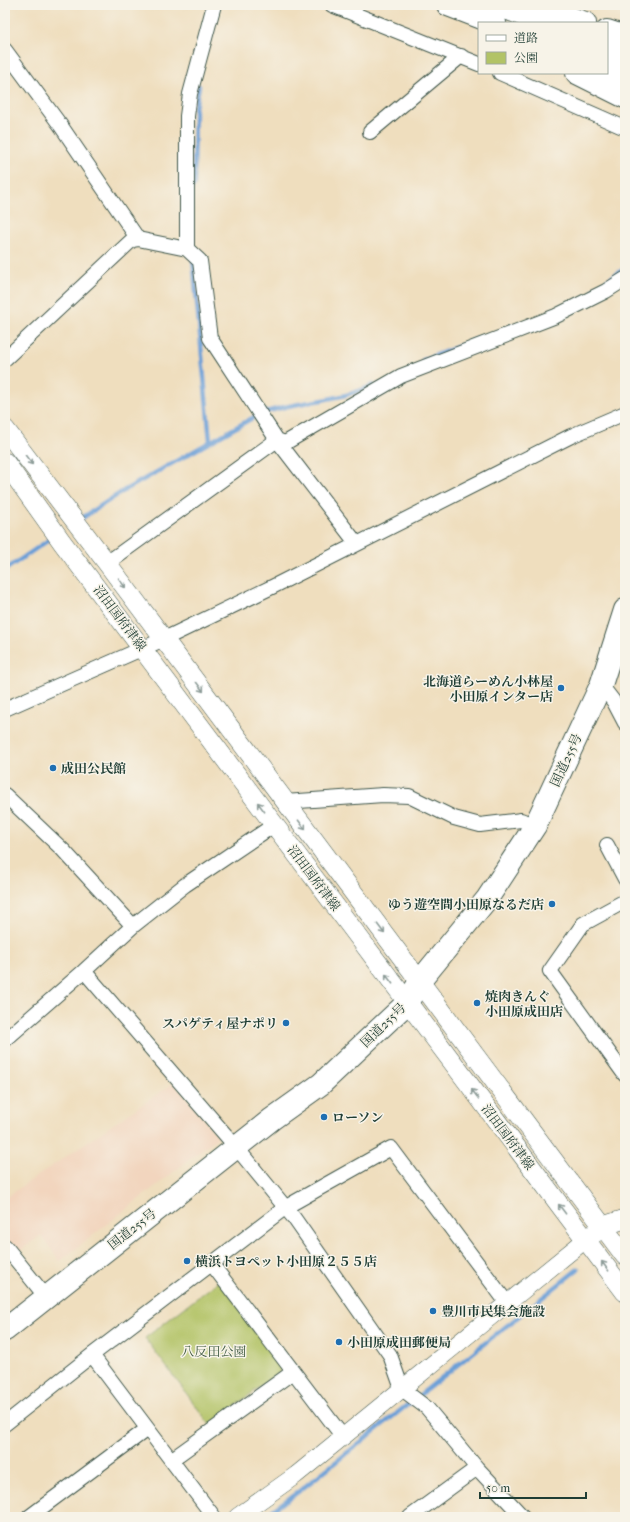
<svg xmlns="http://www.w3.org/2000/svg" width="630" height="1522" font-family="'IM FELL French Canon','Noto Serif JP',serif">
<rect width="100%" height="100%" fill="#f7f3e8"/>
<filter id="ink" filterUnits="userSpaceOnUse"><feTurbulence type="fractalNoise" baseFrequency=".025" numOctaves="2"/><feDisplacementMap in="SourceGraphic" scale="8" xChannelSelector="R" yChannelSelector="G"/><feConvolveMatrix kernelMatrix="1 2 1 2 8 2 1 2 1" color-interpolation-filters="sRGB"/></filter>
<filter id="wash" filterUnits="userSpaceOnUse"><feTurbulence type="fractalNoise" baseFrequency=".012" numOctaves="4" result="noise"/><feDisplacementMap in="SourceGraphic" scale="16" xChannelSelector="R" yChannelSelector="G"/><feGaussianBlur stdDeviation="0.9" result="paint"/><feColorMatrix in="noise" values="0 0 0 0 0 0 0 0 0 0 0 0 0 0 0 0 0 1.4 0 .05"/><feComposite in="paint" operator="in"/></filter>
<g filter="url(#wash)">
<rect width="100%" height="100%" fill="#efdebe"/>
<path fill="#f2d5be" d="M 174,1083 L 218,1137 L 60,1261 L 41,1235 L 17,1253 L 5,1237 L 5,1198 Z"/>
<path fill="#b2c366" stroke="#68804d" d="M 219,1281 L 286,1367 L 210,1425 L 145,1338 Z"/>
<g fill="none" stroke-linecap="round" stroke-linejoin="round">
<path stroke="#6b9fd7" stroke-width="4.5" d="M 194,186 L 195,108 L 199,86
M 193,260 L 210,441
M 594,290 L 625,268
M 423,360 L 481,338
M 79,520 L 125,490 L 256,416 C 293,400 337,403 373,385
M 5,570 L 53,537
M 263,1517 L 298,1492 L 578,1269"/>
</g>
</g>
<g filter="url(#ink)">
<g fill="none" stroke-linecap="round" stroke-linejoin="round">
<defs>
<path id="minor" d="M 332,5 L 479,64
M 5,50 L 61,126 L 138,239 L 187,249 L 200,261 L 210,338 L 277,440 L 357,544
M 500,73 L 625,128
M 370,132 L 461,56
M 187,249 L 187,116 L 190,94 L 214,5
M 5,359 L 132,240 L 138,239
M 107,563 L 277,440 L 285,443 L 401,376 L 556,316 L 606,291 L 625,279
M 601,685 L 614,702 L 625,723
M 5,709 L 164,639 L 274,586 L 571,436 L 625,413
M 5,795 L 63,850 L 133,926
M 285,802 L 383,795 L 409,796 L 454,818 L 480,825 L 521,820 L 535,826
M 607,845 L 625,879
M 625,901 L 583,924 L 550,971 L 625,1075
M 84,971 L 133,926 L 185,885 L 274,825
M 5,1040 L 84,971 L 236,1147 L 294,1218 L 390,1355 L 402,1389 L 427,1408 L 477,1468 L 523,1517
M 5,1246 L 46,1297
M 211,1263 L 343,1437
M 92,1355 L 214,1517
M 5,1424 L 92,1355 L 286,1207 L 391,1148 L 507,1303
M 171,1460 L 293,1372
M 29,1517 L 147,1429
M 410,1517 L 477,1468"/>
<path id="tertiary" d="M 237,1517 L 296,1475 L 585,1240"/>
<path id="secondary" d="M 5,429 L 107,563 L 625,1256
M 5,462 L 62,542 L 625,1292
M 595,1233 L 603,1226 L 625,1219"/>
<path id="trunk" d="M 448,5 L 495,23
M 499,5 L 543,23
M 533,5 L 585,23
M 607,31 L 625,37
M 607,49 L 625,56
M 607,67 L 625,75
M 577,73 L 625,97
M 5,1330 L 272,1119 L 321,1084 L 407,1003 L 420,981 L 487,899 L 535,826 L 601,685 L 625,610"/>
</defs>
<use href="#minor" stroke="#3e5549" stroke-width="16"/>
<use href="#tertiary" stroke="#3e5549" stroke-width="18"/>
<use href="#secondary" stroke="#3e5549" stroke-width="20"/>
<use href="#trunk" stroke="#3e5549" stroke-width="24"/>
<use href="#minor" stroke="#fff" stroke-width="14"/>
<use href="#tertiary" stroke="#fff" stroke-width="17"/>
<use href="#secondary" stroke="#fff" stroke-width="19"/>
<use href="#trunk" stroke="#fff" stroke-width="22"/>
</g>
<defs><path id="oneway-shaft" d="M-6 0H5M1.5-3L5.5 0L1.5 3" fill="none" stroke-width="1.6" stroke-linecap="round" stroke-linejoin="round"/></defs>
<g stroke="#8f9e9a">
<use href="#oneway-shaft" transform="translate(29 460) rotate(53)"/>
<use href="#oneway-shaft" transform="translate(122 583) rotate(54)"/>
<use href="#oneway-shaft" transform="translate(200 687) rotate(53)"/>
<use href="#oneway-shaft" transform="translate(261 807) rotate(-127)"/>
<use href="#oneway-shaft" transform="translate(302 825) rotate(53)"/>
<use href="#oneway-shaft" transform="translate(381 929) rotate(53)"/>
<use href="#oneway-shaft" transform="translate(389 979) rotate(-127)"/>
<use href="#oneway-shaft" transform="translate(475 1094) rotate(-127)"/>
<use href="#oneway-shaft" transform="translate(562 1209) rotate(-127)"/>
<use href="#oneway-shaft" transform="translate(605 1266) rotate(-127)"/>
</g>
</g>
<g fill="#1f6fb2" stroke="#f7f3e8" stroke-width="1.5">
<circle cx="561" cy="688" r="4"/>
<circle cx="53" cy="768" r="4"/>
<circle cx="552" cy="904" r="4"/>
<circle cx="477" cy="1003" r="4"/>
<circle cx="286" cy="1023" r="4"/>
<circle cx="324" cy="1117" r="4"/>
<circle cx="187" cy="1261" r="4"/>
<circle cx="433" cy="1311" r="4"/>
<circle cx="339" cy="1342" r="4"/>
</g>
<g text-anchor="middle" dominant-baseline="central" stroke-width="3" stroke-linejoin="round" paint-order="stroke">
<g font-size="13" fill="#1f3d34" stroke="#f7f3e8">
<text transform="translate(120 618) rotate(53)">沼田国府津線</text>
<text transform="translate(566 760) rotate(-65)">国道255号</text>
<text transform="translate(314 878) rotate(53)">沼田国府津線</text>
<text transform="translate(383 1025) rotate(-44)">国道255号</text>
<text transform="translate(508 1137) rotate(53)">沼田国府津線</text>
<text transform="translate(132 1229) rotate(-38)">国道255号</text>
</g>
<g font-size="13" font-weight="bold" fill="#1f3d34" stroke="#f7f3e8" text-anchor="start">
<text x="553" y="681" text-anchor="end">北海道らーめん小林屋<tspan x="553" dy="15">小田原インター店</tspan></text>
<text x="61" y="768">成田公民館</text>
<text x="544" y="904" text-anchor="end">ゆう遊空間小田原なるだ店</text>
<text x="485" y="996">焼肉きんぐ<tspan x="485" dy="15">小田原成田店</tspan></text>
<text x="278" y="1023" text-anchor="end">スパゲティ屋ナポリ</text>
<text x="332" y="1117">ローソン</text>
<text x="195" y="1261">横浜トヨペット小田原２５５店</text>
<text x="441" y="1311">豊川市民集会施設</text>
<text x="347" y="1342">小田原成田郵便局</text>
</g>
<g font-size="13" fill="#3c583e" stroke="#f7f3e8">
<text x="214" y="1351">八反田公園</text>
</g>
</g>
<rect width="630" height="1522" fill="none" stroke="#f7f3e8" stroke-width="20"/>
<rect x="478" y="22" width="130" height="52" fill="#f7f3e8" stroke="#a1aaa0"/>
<rect x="486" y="35" width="20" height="6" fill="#ffffff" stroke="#a1aaa0"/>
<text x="514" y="42" font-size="12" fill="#1f3d34">道路</text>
<rect x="486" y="52" width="20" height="12" fill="#b2c366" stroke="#a1aaa0"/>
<text x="514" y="62" font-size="12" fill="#1f3d34">公園</text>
<path d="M480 1492v6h106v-6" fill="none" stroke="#1f3d34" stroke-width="2"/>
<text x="486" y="1492" font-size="12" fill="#1f3d34" stroke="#f7f3e8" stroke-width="3" paint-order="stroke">50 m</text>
</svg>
